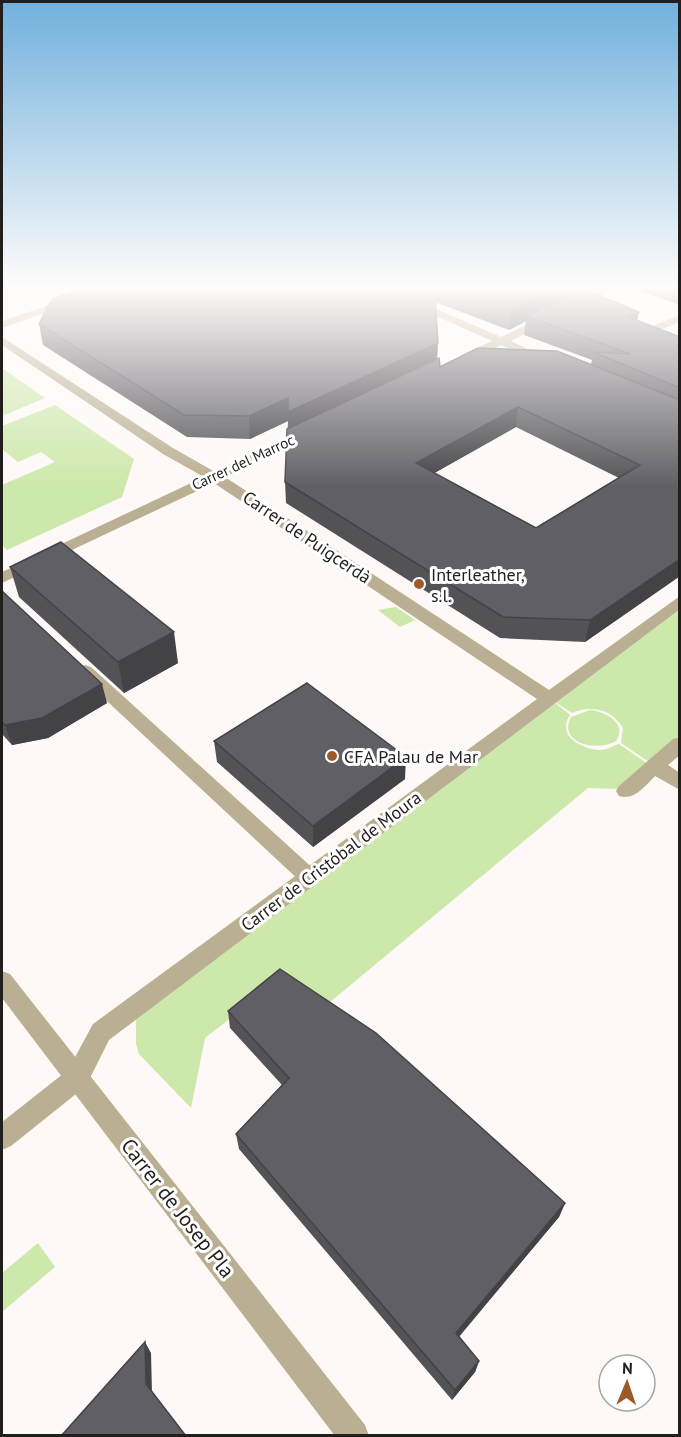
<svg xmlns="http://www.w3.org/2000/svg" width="681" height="1437" font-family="'PT Sans',sans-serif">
<rect width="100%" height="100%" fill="#fef9f6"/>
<path fill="#cde8ab" d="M 2,368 L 45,398 L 2,416 Z
M 55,405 L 134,459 L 122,497 L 7,550 L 2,545 L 2,485 L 55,462 L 41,452 L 18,462 L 2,449 L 2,426 Z
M 396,607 L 415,620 L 400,627 L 378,610 Z
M 679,609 L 679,736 L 649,762 L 621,743 L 623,728 C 612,709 591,705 572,713 L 555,702 Z
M 554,702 L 570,715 C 556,735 581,749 600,750 C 606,750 613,746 619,744 L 648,764 L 618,789 L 588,788 L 324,1007 L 281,979 L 205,1038 L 191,1108 L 139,1054 L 136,1044 L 136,1019 Z
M 590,710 C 606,712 628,723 616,741 C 599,752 557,744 571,717 Z
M 38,1243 L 55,1267 L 2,1312 L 2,1273 Z"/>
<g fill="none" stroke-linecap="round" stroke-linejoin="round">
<path fill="#bbaf93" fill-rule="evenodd" d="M 680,315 L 680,322 L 652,333 L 627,323 L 633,320 L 652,326 Z
M 85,665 L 91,667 L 316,871 L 319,877 L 316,883 L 309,886 L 302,883 L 79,675 L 76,671 L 79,667 Z"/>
<path fill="#bbaf93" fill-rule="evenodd" d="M 105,286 L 120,286 L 2,328 L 2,321 Z
M 369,286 L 383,286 L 501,337 L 543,317 L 551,317 L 551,321 L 511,341 L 546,358 L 536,361 L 501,345 L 468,362 L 460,362 L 460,356 L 492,341 Z
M 607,286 L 620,286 L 579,308 L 570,306 Z
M 2,337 L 173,448 L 215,472 L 304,429 L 314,429 L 314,435 L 225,477 L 549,690 L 680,596 L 680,609 L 109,1040 L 86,1086 L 11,1146 L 2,1150 L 2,1122 L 68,1070 L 93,1024 L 537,699 L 214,483 L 2,583 L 2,572 L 204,477 L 163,454 L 2,345 Z
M 680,737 L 680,755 L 668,765 L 680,773 L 680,790 L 655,776 C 645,786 634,801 619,796 L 616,791 L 619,786 L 673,739 Z"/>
<path fill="#bbaf93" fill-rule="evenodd" d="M 2,971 L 10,974 L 365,1425 L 369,1436 L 335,1436 L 2,998 Z"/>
</g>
<path fill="#535257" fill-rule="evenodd" d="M 91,286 L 602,286 L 590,291 L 637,321 L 680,337 L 680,576 L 585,642 L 500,638 L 286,503 L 285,482 L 288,421 L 250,439 L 187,437 L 43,345 L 39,324 ZM 435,302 L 509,330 L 526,321 L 524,335 L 592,360 L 591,364 L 440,367 L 437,359 ZM 516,427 L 619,478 L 536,528 L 434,473 Z
M 626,286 L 680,286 L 680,305 Z
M 10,567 L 178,663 L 124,693 L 19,597 Z
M 2,591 L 107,703 L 48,738 L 12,745 L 2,734 Z
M 214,741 L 405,779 L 313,847 L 217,762 Z
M 228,1011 L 565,1203 L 559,1217 L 459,1337 L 479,1361 L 475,1372 L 452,1400 L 239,1149 L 236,1134 L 282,1085 L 230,1028 Z"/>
<path fill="#434247" d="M 410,286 L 422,286 L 422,289 L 409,295 Z
M 562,286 L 602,286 L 532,318 L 527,316 L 526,321 L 509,330 L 511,309 Z
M 639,312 L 635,330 L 628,317 Z
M 438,343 L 437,364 L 289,434 L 288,421 L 250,439 L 249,416 L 288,398 Z
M 518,407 L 516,427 L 415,484 L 416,463 Z
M 680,559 L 680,576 L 585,642 L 590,620 Z
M 174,632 L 178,663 L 124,693 L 118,662 Z
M 102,684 L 107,703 L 48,738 L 12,745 L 5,725 Z
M 406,757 L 405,779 L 313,847 L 313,826 Z
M 565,1203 L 559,1217 L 452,1344 L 456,1333 Z
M 145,1342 L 151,1353 L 152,1394 L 146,1384 Z
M 479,1361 L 475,1372 L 452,1400 L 455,1390 Z"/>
<path fill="#605f65" stroke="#434247" stroke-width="1.5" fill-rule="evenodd" d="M 91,286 L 409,286 L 435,297 L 438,343 L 288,412 L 288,398 L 249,416 L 184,415 L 39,324 L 52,299 Z
M 446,286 L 562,286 L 511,309 Z
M 584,289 L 639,312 L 628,317 L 680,337 L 680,388 L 593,352 L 630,354 L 527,316 Z
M 478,348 L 557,351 L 680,400 L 680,559 L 590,620 L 503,617 L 285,482 L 287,429 L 439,358 L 440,367 ZM 518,407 L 640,465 L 536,528 L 416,463 Z
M 61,542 L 174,632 L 118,662 L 10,567 Z
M 2,591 L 102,684 L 42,718 L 5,725 L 2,722 Z
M 307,683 L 406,757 L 313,826 L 214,741 Z
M 280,969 L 376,1033 L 565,1203 L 456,1333 L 479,1361 L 455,1390 L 236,1134 L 289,1078 L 228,1011 Z
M 145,1342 L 146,1384 L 186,1436 L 61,1436 Z"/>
<linearGradient id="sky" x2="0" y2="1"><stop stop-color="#70b0dd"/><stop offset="0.59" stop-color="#fffcfb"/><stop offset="1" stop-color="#fffcfb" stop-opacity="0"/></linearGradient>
<rect width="681" height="487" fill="url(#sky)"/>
<g fill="#9e592b" stroke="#fff" stroke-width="2">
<circle cx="419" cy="584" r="6"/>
<circle cx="332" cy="756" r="6"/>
</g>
<g text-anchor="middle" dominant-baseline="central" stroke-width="6" stroke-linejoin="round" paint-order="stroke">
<g font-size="15" fill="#211f1d" stroke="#fff">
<text transform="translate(243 462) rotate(-25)">Carrer del Marroc</text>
</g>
<g font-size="18" fill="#211f1d" stroke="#fff">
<text transform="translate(307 537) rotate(34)">Carrer de Puigcerdà</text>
<text transform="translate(331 861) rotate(-37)">Carrer de Cristóbal de Moura</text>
</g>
<g font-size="18" fill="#211f1d" stroke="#fff" text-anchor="start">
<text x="431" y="574">Interleather,<tspan x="431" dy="21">s.l.</tspan></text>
<text x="344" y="756">CFA Palau de Mar</text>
</g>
<g font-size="21" fill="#211f1d" stroke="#fff">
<text transform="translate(178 1208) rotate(52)">Carrer de Josep Pla</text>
</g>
</g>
<rect width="681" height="1437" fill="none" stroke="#211f1d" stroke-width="6"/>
<g transform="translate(627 1383) rotate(2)"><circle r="28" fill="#ffffff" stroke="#a6a5a5" stroke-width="1.5"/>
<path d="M0-4.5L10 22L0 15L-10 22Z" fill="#9e592b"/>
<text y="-9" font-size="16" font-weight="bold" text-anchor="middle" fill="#211f1d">N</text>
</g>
</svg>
